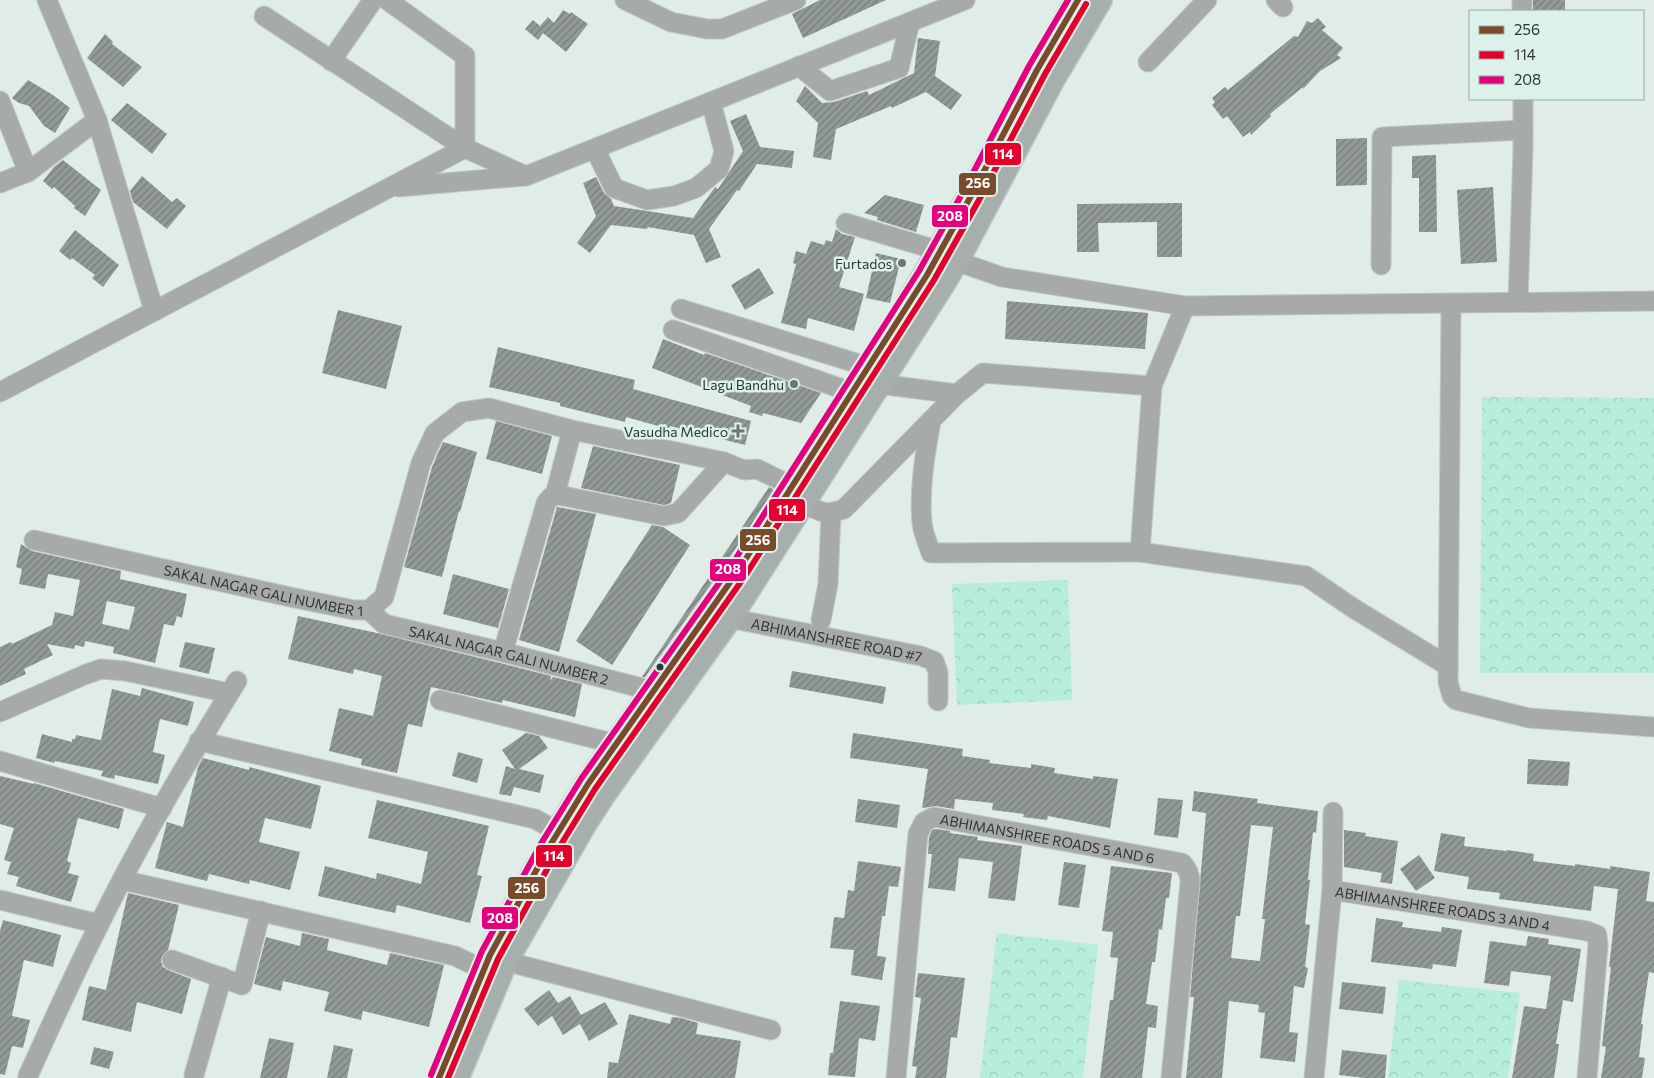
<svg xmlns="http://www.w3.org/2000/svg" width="1654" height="1078" font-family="Commissioner,sans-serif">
<defs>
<pattern id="park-crowns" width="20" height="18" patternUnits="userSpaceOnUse" patternTransform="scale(1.25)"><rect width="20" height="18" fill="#b6eddc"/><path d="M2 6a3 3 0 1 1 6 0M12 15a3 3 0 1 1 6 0" fill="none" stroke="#9dccbd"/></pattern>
<pattern id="building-hatch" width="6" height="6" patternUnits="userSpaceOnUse" patternTransform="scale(1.25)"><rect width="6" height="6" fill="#919a97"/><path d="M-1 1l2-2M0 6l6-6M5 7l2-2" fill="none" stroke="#777e7c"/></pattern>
</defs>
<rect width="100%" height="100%" fill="#e0ece8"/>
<path fill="url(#park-crowns)" d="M 1482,397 L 1654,398 L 1654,673 L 1480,673 Z
M 1068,580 L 1072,700 L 957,705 L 952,584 Z
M 997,933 L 1098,945 L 1083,1078 L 980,1078 Z
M 1399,980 L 1520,993 L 1508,1078 L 1388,1078 Z"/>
<path fill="url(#building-hatch)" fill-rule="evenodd" d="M 820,0 L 886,0 L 803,38 L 792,14 Z
M 1533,0 L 1565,0 L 1565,11 L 1533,11 Z
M 563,10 L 570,14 L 571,12 L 588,24 L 566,52 L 543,33 L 538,40 L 525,29 L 533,20 L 540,26 L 548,17 L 554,23 Z
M 1318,18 L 1326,27 L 1322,30 L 1343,48 L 1337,55 L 1341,58 L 1320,71 L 1303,89 L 1303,87 L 1270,114 L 1271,116 L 1251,135 L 1250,132 L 1243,137 L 1227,116 L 1223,119 L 1212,105 L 1215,102 L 1212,98 L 1225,87 L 1228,90 L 1294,36 L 1298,37 L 1307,21 L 1312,23 Z
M 105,34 L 113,42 L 112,44 L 142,67 L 123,87 L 87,58 Z
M 918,38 L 940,41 L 935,76 L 962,95 L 951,110 L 926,92 L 892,108 L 891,106 L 836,129 L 831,160 L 813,157 L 818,123 L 796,101 L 805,86 L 822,103 L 834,102 L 867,91 L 869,95 L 914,73 Z
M 28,80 L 53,95 L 70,108 L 55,133 L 44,126 L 29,106 L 19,103 L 12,98 Z
M 127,103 L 167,134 L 152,154 L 111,120 Z
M 746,114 L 760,147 L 794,151 L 792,168 L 757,164 L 739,191 L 737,190 L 709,229 L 721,257 L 706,263 L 694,235 L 648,227 L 647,229 L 611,225 L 590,253 L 577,243 L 596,216 L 583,183 L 596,177 L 604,193 L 611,199 L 614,206 L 693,218 L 715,187 L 718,189 L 743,151 L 730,121 Z
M 1367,138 L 1367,185 L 1336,186 L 1336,139 Z
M 1436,155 L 1437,232 L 1419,232 L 1419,178 L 1412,178 L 1412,156 Z
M 63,160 L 101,190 L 85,216 L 74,208 L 75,206 L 54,187 L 52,189 L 43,181 L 54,167 Z
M 142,176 L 172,202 L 177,198 L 186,206 L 167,229 L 133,202 L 130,191 Z
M 1493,187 L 1497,262 L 1461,264 L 1457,190 Z
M 885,195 L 924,205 L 916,232 L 877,220 L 878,217 L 864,213 Z
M 1182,203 L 1182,257 L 1157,257 L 1157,222 L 1098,223 L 1099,252 L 1077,252 L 1077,204 Z
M 836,229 L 842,234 L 855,237 L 839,287 L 864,294 L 854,331 L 808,318 L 806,329 L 781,323 L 796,264 L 793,263 L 796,251 L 806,254 L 811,241 L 824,245 L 826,240 L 832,242 Z
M 75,230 L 119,265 L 103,287 L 92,278 L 95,275 L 72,258 L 70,260 L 59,251 Z
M 876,253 L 901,259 L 890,303 L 866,298 Z
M 759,268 L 774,293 L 745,310 L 731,285 Z
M 1007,301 L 1148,313 L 1145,349 L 1005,339 Z
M 338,310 L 402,326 L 386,389 L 322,373 Z
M 663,339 L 704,355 L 705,353 L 821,393 L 801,423 L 763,413 L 762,416 L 749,412 L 751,406 L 652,368 Z
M 498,347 L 635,380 L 633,389 L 751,421 L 745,445 L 670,426 L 669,429 L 626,417 L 625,422 L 560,406 L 560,403 L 489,387 Z
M 496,421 L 552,436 L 542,474 L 486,459 Z
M 443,442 L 477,452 L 460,512 L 459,511 L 442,577 L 404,567 L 432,467 Z
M 593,446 L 680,465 L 671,503 L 664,505 L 581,488 Z
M 769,487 L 774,490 L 726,563 L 645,677 L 642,677 Z
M 557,507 L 596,514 L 559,652 L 519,640 Z
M 652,525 L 663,527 L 690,545 L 612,665 L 576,641 Z
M 21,544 L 32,551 L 121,571 L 120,579 L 187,594 L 182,618 L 177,616 L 174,626 L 164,624 L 155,663 L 113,653 L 114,647 L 85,641 L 84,647 L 75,645 L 74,649 L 47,644 L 53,655 L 24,669 L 26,674 L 0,686 L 0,647 L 11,642 L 12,644 L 52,625 L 55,612 L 73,616 L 80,580 L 48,574 L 45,589 L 19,584 L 22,569 L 16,567 ZM 107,601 L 135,607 L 129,630 L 102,624 Z
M 453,574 L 509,589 L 498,628 L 443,614 Z
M 298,616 L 377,633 L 500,663 L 551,676 L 550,681 L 553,677 L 582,684 L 575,717 L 503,700 L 502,703 L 431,687 L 422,727 L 408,724 L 397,773 L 361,765 L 362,759 L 329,751 L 339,708 L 373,716 L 382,676 L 354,669 L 353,674 L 288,659 Z
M 185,642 L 215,648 L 209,674 L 179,667 Z
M 792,671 L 886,687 L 883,704 L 789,687 Z
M 142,688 L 194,702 L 188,726 L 160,719 L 153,752 L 165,755 L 158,784 L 115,775 L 114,779 L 101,776 L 103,771 L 55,761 L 54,763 L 36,758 L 42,734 L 72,742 L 72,739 L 75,739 L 76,735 L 101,740 L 112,689 L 140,696 Z
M 526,733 L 539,736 L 548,748 L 519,769 L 544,775 L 540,793 L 514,787 L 511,796 L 499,794 L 506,766 L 515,769 L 502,750 Z
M 853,733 L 963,749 L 962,756 L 990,760 L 989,763 L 1031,768 L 1031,764 L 1055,768 L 1054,773 L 1093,779 L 1093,776 L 1118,779 L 1110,828 L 1048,816 L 1047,820 L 1023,817 L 1024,814 L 992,810 L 993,803 L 955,799 L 954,809 L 936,806 L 922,808 L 928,769 L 850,758 Z
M 458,752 L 483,759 L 477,783 L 452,776 Z
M 203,758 L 249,770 L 249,767 L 321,786 L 311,829 L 265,818 L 259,842 L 300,852 L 290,890 L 250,880 L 249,884 L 209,874 L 207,881 L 155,868 L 167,822 L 183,827 L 198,767 Z
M 1528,759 L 1570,762 L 1568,786 L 1527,784 Z
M 0,776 L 34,784 L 34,783 L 124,809 L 119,829 L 78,818 L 67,861 L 71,863 L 68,873 L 79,876 L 71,902 L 16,886 L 19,877 L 7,874 L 11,862 L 4,860 L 14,828 L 0,824 Z
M 1194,791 L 1258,799 L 1257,803 L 1318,811 L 1316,833 L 1313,832 L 1308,880 L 1310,880 L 1305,924 L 1310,925 L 1305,967 L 1308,968 L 1304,988 L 1294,986 L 1289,1032 L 1298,1033 L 1295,1062 L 1260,1058 L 1265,1013 L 1258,1012 L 1259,1005 L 1229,1001 L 1222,1078 L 1186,1078 L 1194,997 L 1190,997 L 1206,813 L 1192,811 ZM 1251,825 L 1273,827 L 1262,919 L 1265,919 L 1260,961 L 1231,958 L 1236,916 L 1240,916 Z
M 1158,798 L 1183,800 L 1178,838 L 1154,835 Z
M 858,799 L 900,805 L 897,828 L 855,822 Z
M 377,800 L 489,826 L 477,875 L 482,876 L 470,923 L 397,905 L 395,913 L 318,896 L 325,866 L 376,879 L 377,873 L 421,884 L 428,852 L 368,838 Z
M 936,829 L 950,831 L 950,833 L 978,837 L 977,840 L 1022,846 L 1015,901 L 988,898 L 993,862 L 959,858 L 955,891 L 928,888 L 932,854 L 928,854 L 929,837 L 932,830 Z
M 1344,830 L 1366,833 L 1365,836 L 1398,841 L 1392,884 L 1380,882 L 1382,873 L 1344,867 Z
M 1441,833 L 1465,837 L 1464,846 L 1506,851 L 1507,850 L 1534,854 L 1533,861 L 1575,866 L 1575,864 L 1610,869 L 1610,866 L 1650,872 L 1646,901 L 1654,902 L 1654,973 L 1649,972 L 1641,1024 L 1643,1024 L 1639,1057 L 1645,1058 L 1642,1078 L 1601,1078 L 1606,1047 L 1602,1046 L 1611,967 L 1609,967 L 1618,889 L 1594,886 L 1591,911 L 1499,899 L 1500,893 L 1467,889 L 1469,877 L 1434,871 Z
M 1419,855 L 1435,878 L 1416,891 L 1400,869 Z
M 858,861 L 901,867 L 898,887 L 889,886 L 885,916 L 882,916 L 877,956 L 886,957 L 882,980 L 851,975 L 854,950 L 830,948 L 834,917 L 844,918 L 848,890 L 854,891 Z
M 1064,862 L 1086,865 L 1079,908 L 1058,905 Z
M 1111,866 L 1172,873 L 1169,898 L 1166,898 L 1162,930 L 1159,929 L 1155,962 L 1152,962 L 1146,1004 L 1158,1006 L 1156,1028 L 1148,1027 L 1142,1078 L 1100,1078 L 1110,1000 L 1113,1000 L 1118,958 L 1110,957 L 1113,932 L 1102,931 Z
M 128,893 L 179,905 L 168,950 L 162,956 L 161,962 L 163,967 L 168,970 L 191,979 L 182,1014 L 137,1002 L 131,1032 L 82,1020 L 89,986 L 106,990 Z
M 1376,918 L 1403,922 L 1402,927 L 1441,932 L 1442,927 L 1462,930 L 1456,967 L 1433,964 L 1432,969 L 1371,962 Z
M 3,920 L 61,935 L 53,967 L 24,960 L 12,1016 L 30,1020 L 23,1048 L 12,1046 L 5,1075 L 0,1074 L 0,931 Z
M 302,933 L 329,939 L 327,950 L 387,965 L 390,953 L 444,965 L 429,1027 L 363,1011 L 361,1020 L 324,1011 L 329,992 L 283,981 L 281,991 L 254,984 L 266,937 L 300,946 Z
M 1528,936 L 1549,939 L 1548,944 L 1581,949 L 1573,1002 L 1563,1000 L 1556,1044 L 1559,1044 L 1554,1078 L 1512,1078 L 1524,1006 L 1546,1009 L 1551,976 L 1511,971 L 1509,986 L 1484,983 L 1490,941 L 1526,946 Z
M 918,973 L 965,978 L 957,1038 L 951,1037 L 946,1078 L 915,1078 L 917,1067 L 912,1066 L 921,998 L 915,997 Z
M 1342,982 L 1386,987 L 1383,1014 L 1339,1009 Z
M 549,990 L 558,1003 L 570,996 L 581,1015 L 605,1002 L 618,1024 L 589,1041 L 580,1024 L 563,1035 L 552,1016 L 538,1026 L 524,1009 Z
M 840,1001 L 880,1006 L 875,1041 L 859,1038 L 855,1077 L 828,1075 L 830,1053 L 833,1053 Z
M 629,1014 L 670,1024 L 672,1017 L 681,1018 L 698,1023 L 696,1034 L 741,1041 L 735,1078 L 607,1078 L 609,1062 L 618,1063 Z
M 269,1038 L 294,1043 L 287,1078 L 260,1078 Z
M 334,1045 L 353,1049 L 347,1078 L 327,1078 Z
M 94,1047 L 114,1052 L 109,1069 L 90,1064 Z
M 1342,1050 L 1387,1055 L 1385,1078 L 1365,1078 L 1339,1075 Z"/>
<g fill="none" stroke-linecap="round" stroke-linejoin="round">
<defs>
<g id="minor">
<path d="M 47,0 L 97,120 L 154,311"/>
<path d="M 387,0 L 465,56 L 465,148"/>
<path d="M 625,0 L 671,22 L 707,29 L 722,29 L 796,0"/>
<path d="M 1276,0 L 1283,7"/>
<path d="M 1522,0 L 1522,11"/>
<path d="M 264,16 L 465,148"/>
<path d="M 331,61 L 373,0"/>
<path d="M 1148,62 L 1207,0"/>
<path d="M 799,66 L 830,91 L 899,68 L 910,22"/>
<path d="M 0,101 L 28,172"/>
<path d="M 595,149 L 614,188 L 647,200 L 674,196 L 696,188 L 719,169 L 724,151 L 711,102"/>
<path d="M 0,183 L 28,172 L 97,120"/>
<path d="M 398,187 L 525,176"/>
<path d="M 846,223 L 940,251 L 956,261 L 1002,277 L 1185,306 L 1654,301"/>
<path d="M 1381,265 L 1382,137 L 1523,130"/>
<path d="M 1518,302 L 1523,150 L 1523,99"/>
<path d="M 1451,303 L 1448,682 L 1452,696 L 1456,700 L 1529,718 L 1654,727"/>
<path d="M 681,309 L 869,367"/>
<path d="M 673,330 L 854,393"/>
<path d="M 879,384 L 957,394"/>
<path d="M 0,392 L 465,148 L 526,176 L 965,0"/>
<path d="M 931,421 C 925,454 919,489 922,523 C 923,533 928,544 931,553 L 1140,552 L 1152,386"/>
<path d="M 555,495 L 572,430"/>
<path d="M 803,503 C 822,512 823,516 844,509 L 957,394 L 983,373 L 1152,386 L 1185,306"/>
<path id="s1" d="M 34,540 L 290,597 L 354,610 L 369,610 L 384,597 L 421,463 L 435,433 L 462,412 L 489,408 L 572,430 L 724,462 L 744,470 L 757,469 L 792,486"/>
<path d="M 1140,552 L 1306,576 L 1353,608 L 1448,666"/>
<path id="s2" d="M 369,610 L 384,624 L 503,652 L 653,691"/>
<path id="s3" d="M 729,618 L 921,656 L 934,661 L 938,672 L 938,701"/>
<path d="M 821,620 L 828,584 L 831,513"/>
<path d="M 503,652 L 546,503 L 551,497 L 558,495 L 664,516 L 678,513 L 724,462"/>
<path d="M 440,700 L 616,744"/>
<path d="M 0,712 L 84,675 L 101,669 L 125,671 L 229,693"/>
<path d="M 199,741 L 535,819 L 558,832 L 567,840"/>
<path d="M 0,761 L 162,808"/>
<path d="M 122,880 L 455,956 L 484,970"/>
<path d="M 1332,890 L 1333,812"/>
<path d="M 0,900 L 99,924"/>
<path d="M 172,960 L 242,985 L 261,911"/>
<path d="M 505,961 L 771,1030"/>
<path d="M 194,1075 L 222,977"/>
<path d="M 28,1076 C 51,1025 74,974 99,925 C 140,841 188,760 237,681"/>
<path id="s4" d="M 896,1078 L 918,834 L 924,822 L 934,817 L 1182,863 C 1188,869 1190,874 1190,883 L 1171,1078"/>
<path id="s5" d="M 1314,1078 L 1332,890 L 1587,931 L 1597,935 L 1598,945 L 1587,1078"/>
</g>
<path id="major" d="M 903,313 C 966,211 1018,103 1078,0
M 490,956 L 509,919 L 558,832 L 588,784 L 738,571 L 834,423
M 456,1078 L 505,961 L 583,825 L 603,794 L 729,618 L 942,284 L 956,261 L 1052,79 L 1099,0"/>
</defs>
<use href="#minor" stroke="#bdc7c3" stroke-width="21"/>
<use href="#major" stroke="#bdc7c3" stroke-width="28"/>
<use href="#minor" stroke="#a6abaa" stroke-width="19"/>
<use href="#major" stroke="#a7afac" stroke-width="25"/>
<defs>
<path id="bus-1" d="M 439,1078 L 490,955 L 549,847 L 588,784 L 738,571 L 927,275 L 971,196 L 1037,70 L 1078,0"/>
<path id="bus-2" d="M 448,1078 L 498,959 L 557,851 L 595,789 L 745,576 L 934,280 L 979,200 L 1045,74 L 1086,4"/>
<path id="bus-3" d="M 431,1075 L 482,951 L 542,842 L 581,779 L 731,566 L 919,271 L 963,192 L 1029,66 L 1068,0"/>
</defs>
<use href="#bus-1" stroke="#dbf1e9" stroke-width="10"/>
<use href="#bus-2" stroke="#dbf1e9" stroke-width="10"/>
<use href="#bus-3" stroke="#dbf1e9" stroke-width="10"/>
<use href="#bus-1" stroke="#7a4b2a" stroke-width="6"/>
<use href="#bus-2" stroke="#e4002b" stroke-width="6"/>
<use href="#bus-3" stroke="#e5007d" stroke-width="6"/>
</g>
<g fill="#6c7673" stroke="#dbf1e9" stroke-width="2">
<circle cx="902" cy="263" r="5"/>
<circle cx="794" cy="384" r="5"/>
<path d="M735.5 423.5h5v5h5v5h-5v5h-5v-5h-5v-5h5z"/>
</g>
<circle fill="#2e3734" stroke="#dbf1e9" stroke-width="2" cx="660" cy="667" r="4.5"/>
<g text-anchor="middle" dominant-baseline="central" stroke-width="5" stroke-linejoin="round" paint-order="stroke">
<g font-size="14" fill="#2e3734" stroke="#dbf1e9" text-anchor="end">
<text x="892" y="263">Furtados</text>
<text x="784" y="384">Lagu Bandhu</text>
<text x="728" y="431">Vasudha Medico</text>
</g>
<g font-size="14" fill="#2e3734" stroke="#dbf1e9">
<text stroke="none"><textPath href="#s1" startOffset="235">SAKAL NAGAR GALI NUMBER 1</textPath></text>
<text stroke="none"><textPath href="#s3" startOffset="110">ABHIMANSHREE ROAD #7</textPath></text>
<text stroke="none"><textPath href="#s2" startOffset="149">SAKAL NAGAR GALI NUMBER 2</textPath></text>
<text stroke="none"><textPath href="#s4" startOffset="385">ABHIMANSHREE ROADS 5 AND 6</textPath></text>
<text stroke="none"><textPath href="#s5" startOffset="301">ABHIMANSHREE ROADS 3 AND 4</textPath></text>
</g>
</g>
<g stroke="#dbf1e9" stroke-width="2">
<rect x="984" y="142" width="38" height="24" rx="5" fill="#e4002b"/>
<rect x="958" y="172" width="39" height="24" rx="5" fill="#7a4b2a"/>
<rect x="931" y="204" width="38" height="24" rx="5" fill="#e5007d"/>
<rect x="768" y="498" width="38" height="24" rx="5" fill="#e4002b"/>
<rect x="739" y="528" width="38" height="24" rx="5" fill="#7a4b2a"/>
<rect x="709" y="558" width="38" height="24" rx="5" fill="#e5007d"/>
<rect x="535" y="844" width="38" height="24" rx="5" fill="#e4002b"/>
<rect x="507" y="876" width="39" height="24" rx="5" fill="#7a4b2a"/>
<rect x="481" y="906" width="38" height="24" rx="5" fill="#e5007d"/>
</g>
<g font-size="14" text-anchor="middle" font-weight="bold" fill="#fff">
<text x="1003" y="159">114</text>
<text x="978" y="188">256</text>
<text x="950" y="221">208</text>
<text x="787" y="515">114</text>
<text x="758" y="545">256</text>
<text x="728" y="574">208</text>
<text x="554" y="861">114</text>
<text x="527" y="893">256</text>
<text x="500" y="923">208</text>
</g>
<rect x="1469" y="10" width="175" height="90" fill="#dbf1e9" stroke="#96a7a1"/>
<rect x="1479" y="26" width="25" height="8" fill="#7a4b2a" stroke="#96a7a1"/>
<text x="1514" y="35" font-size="15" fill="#2e3734">256</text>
<rect x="1479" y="51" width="25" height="8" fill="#e4002b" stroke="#96a7a1"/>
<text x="1514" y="60" font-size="15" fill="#2e3734">114</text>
<rect x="1479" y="76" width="25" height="8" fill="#e5007d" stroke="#96a7a1"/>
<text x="1514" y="85" font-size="15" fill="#2e3734">208</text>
</svg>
